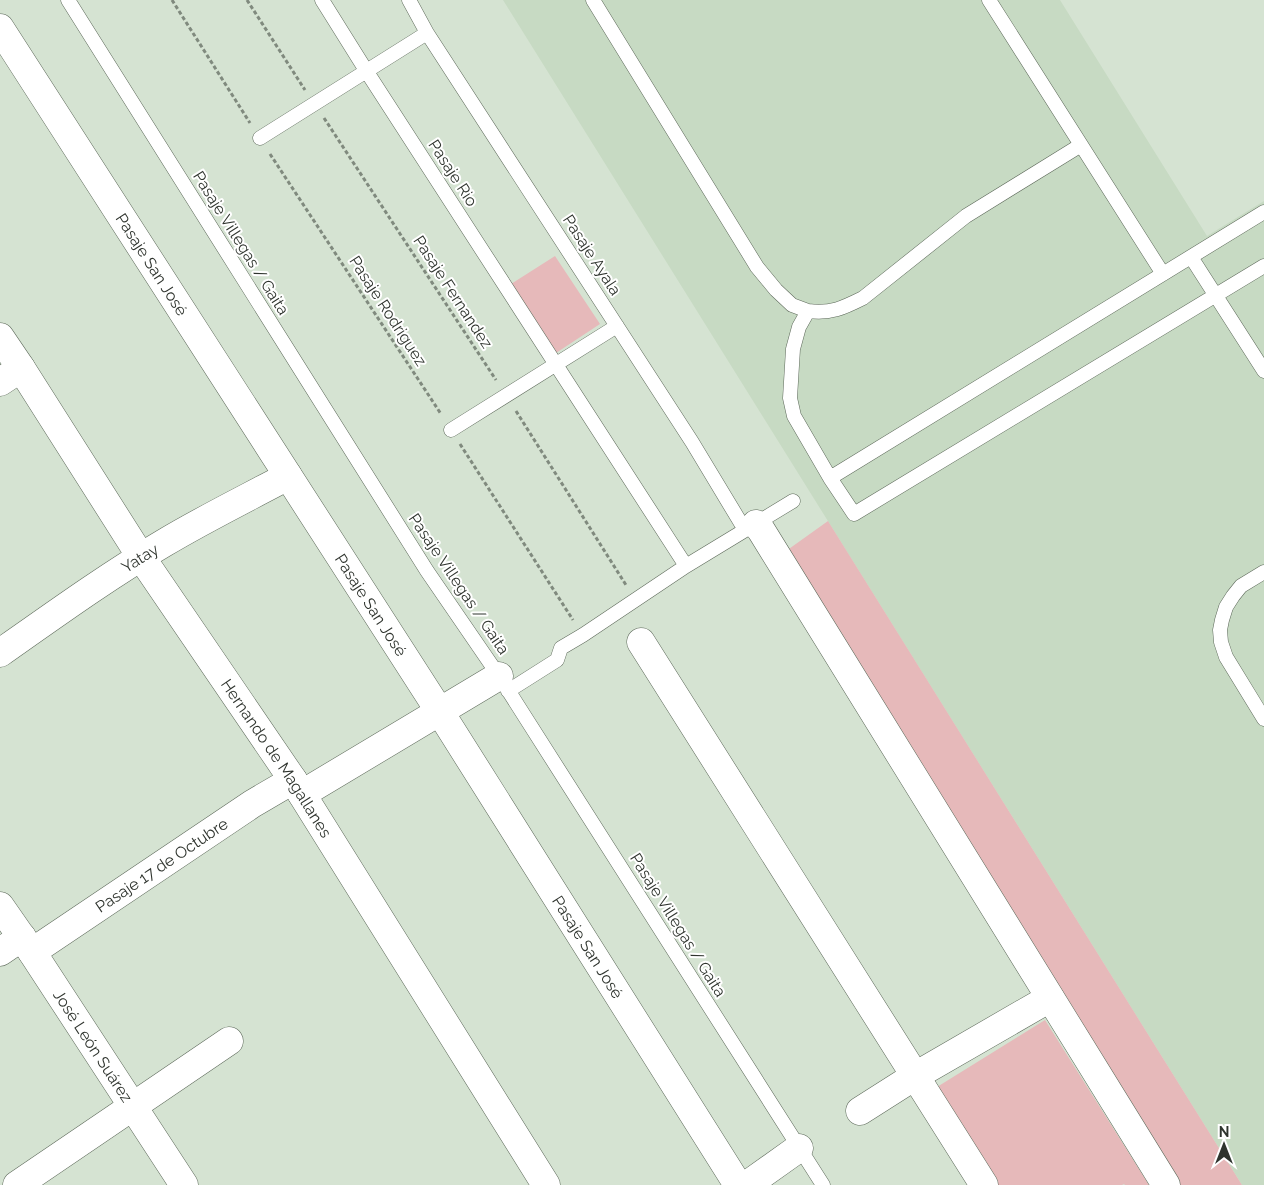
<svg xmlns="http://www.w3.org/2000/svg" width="1264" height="1185" font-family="Raleway,sans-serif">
<rect width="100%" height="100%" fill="#d5e3d2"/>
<path fill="#c7dac3" d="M 503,0 L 1060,0 L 1207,236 L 1264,201 L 1264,1185 L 1242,1185 Z"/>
<path fill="#e6b9ba" d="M 555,256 L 600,324 L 556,353 L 511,284 Z
M 828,521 L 1242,1185 L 1179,1185 L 786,551 Z
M 1045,1020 L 1149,1185 L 1125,1185 L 1124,1184 L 1122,1185 L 998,1185 L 937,1087 Z"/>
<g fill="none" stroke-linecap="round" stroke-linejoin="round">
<defs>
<path id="lane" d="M 68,0 L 427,571 L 499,676 L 823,1185
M 322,0 L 367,72 L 686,566
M 409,0 L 427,33 L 692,442 L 745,530
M 593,0 L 757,267 L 776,290 L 792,305 L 808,311 L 799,327 L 793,349 L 790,398 L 794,416 L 830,478 L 854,514 L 1264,266
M 989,0 L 1163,274
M 260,138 L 427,33
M 1191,257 L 1264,371
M 808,311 C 831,314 843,308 863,298 L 966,216 L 1081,145
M 451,430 L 617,326
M 830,478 L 1264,212
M 1264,572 L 1241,586 L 1233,596 L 1226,607 L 1222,620 L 1220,630 L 1221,642 L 1226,657 L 1264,719
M 508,691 L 557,660 L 561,648 L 583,635 L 686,566 L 793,501"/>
<g id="street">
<path id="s1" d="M 0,28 L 440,712 L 738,1185"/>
<path id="s2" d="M 0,337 L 21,368 L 141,557 L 293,780 L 546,1185"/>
<path d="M 0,382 L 21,368"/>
<path d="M 756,524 L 761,530 L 1166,1185"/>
<path d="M 641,642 L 984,1185"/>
<path id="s3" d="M 0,653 C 54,615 108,576 164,543 C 204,519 247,498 288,476"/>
<path d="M 302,794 L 499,676"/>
<path id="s4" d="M 0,906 L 32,952 L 184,1185"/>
<path d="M 0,952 L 22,937"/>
<path id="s5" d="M 32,952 L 252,804 L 293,780"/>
<path d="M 860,1111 L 915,1076 L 1050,998"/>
<path d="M 17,1185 L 229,1041"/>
<path d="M 747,1185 L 799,1148"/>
</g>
</defs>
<use href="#lane" stroke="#5e6a5b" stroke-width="15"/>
<use href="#street" stroke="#5e6a5b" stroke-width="29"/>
<path stroke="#808a7e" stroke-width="3" stroke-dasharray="4 2.5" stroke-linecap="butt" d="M 172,0 L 250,123
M 247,0 L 305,90
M 324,118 L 496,380
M 270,154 L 441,414
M 516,411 L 626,585
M 460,444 L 573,620"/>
<use href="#lane" stroke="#fff" stroke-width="14"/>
<use href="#street" stroke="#fff" stroke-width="28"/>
</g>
<g text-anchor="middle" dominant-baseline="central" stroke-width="4" stroke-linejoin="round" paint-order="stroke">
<g font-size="16" fill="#2f342e" stroke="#fff">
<text transform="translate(453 173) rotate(57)">Pasaje Rio</text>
<text transform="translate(241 243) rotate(58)">Pasaje Villegas / Gaita</text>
<text transform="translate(592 255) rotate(57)">Pasaje Ayala</text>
<text stroke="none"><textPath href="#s1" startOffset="281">Pasaje San José</textPath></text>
<text transform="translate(453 292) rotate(57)">Pasaje Fernandez</text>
<text transform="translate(388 311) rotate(57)">Pasaje Rodriguez</text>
<text stroke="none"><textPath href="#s3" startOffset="169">Yatay</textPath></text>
<text transform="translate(459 584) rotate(56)">Pasaje Villegas / Gaita</text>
<text stroke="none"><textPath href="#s1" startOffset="686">Pasaje San José</textPath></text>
<text stroke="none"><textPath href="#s2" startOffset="504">Hernando de Magallanes</textPath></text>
<text stroke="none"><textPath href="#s5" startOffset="156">Pasaje 17 de Octubre</textPath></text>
<text transform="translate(678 925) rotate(58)">Pasaje Villegas / Gaita</text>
<text stroke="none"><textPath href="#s1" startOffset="1091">Pasaje San José</textPath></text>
<text stroke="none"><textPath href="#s4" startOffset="168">José León Suárez</textPath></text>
</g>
</g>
<g transform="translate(1224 1145)" stroke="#ffffff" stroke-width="4" paint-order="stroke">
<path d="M0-4L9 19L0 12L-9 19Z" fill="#2f342e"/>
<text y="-8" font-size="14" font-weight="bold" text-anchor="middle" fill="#2f342e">N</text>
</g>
</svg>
